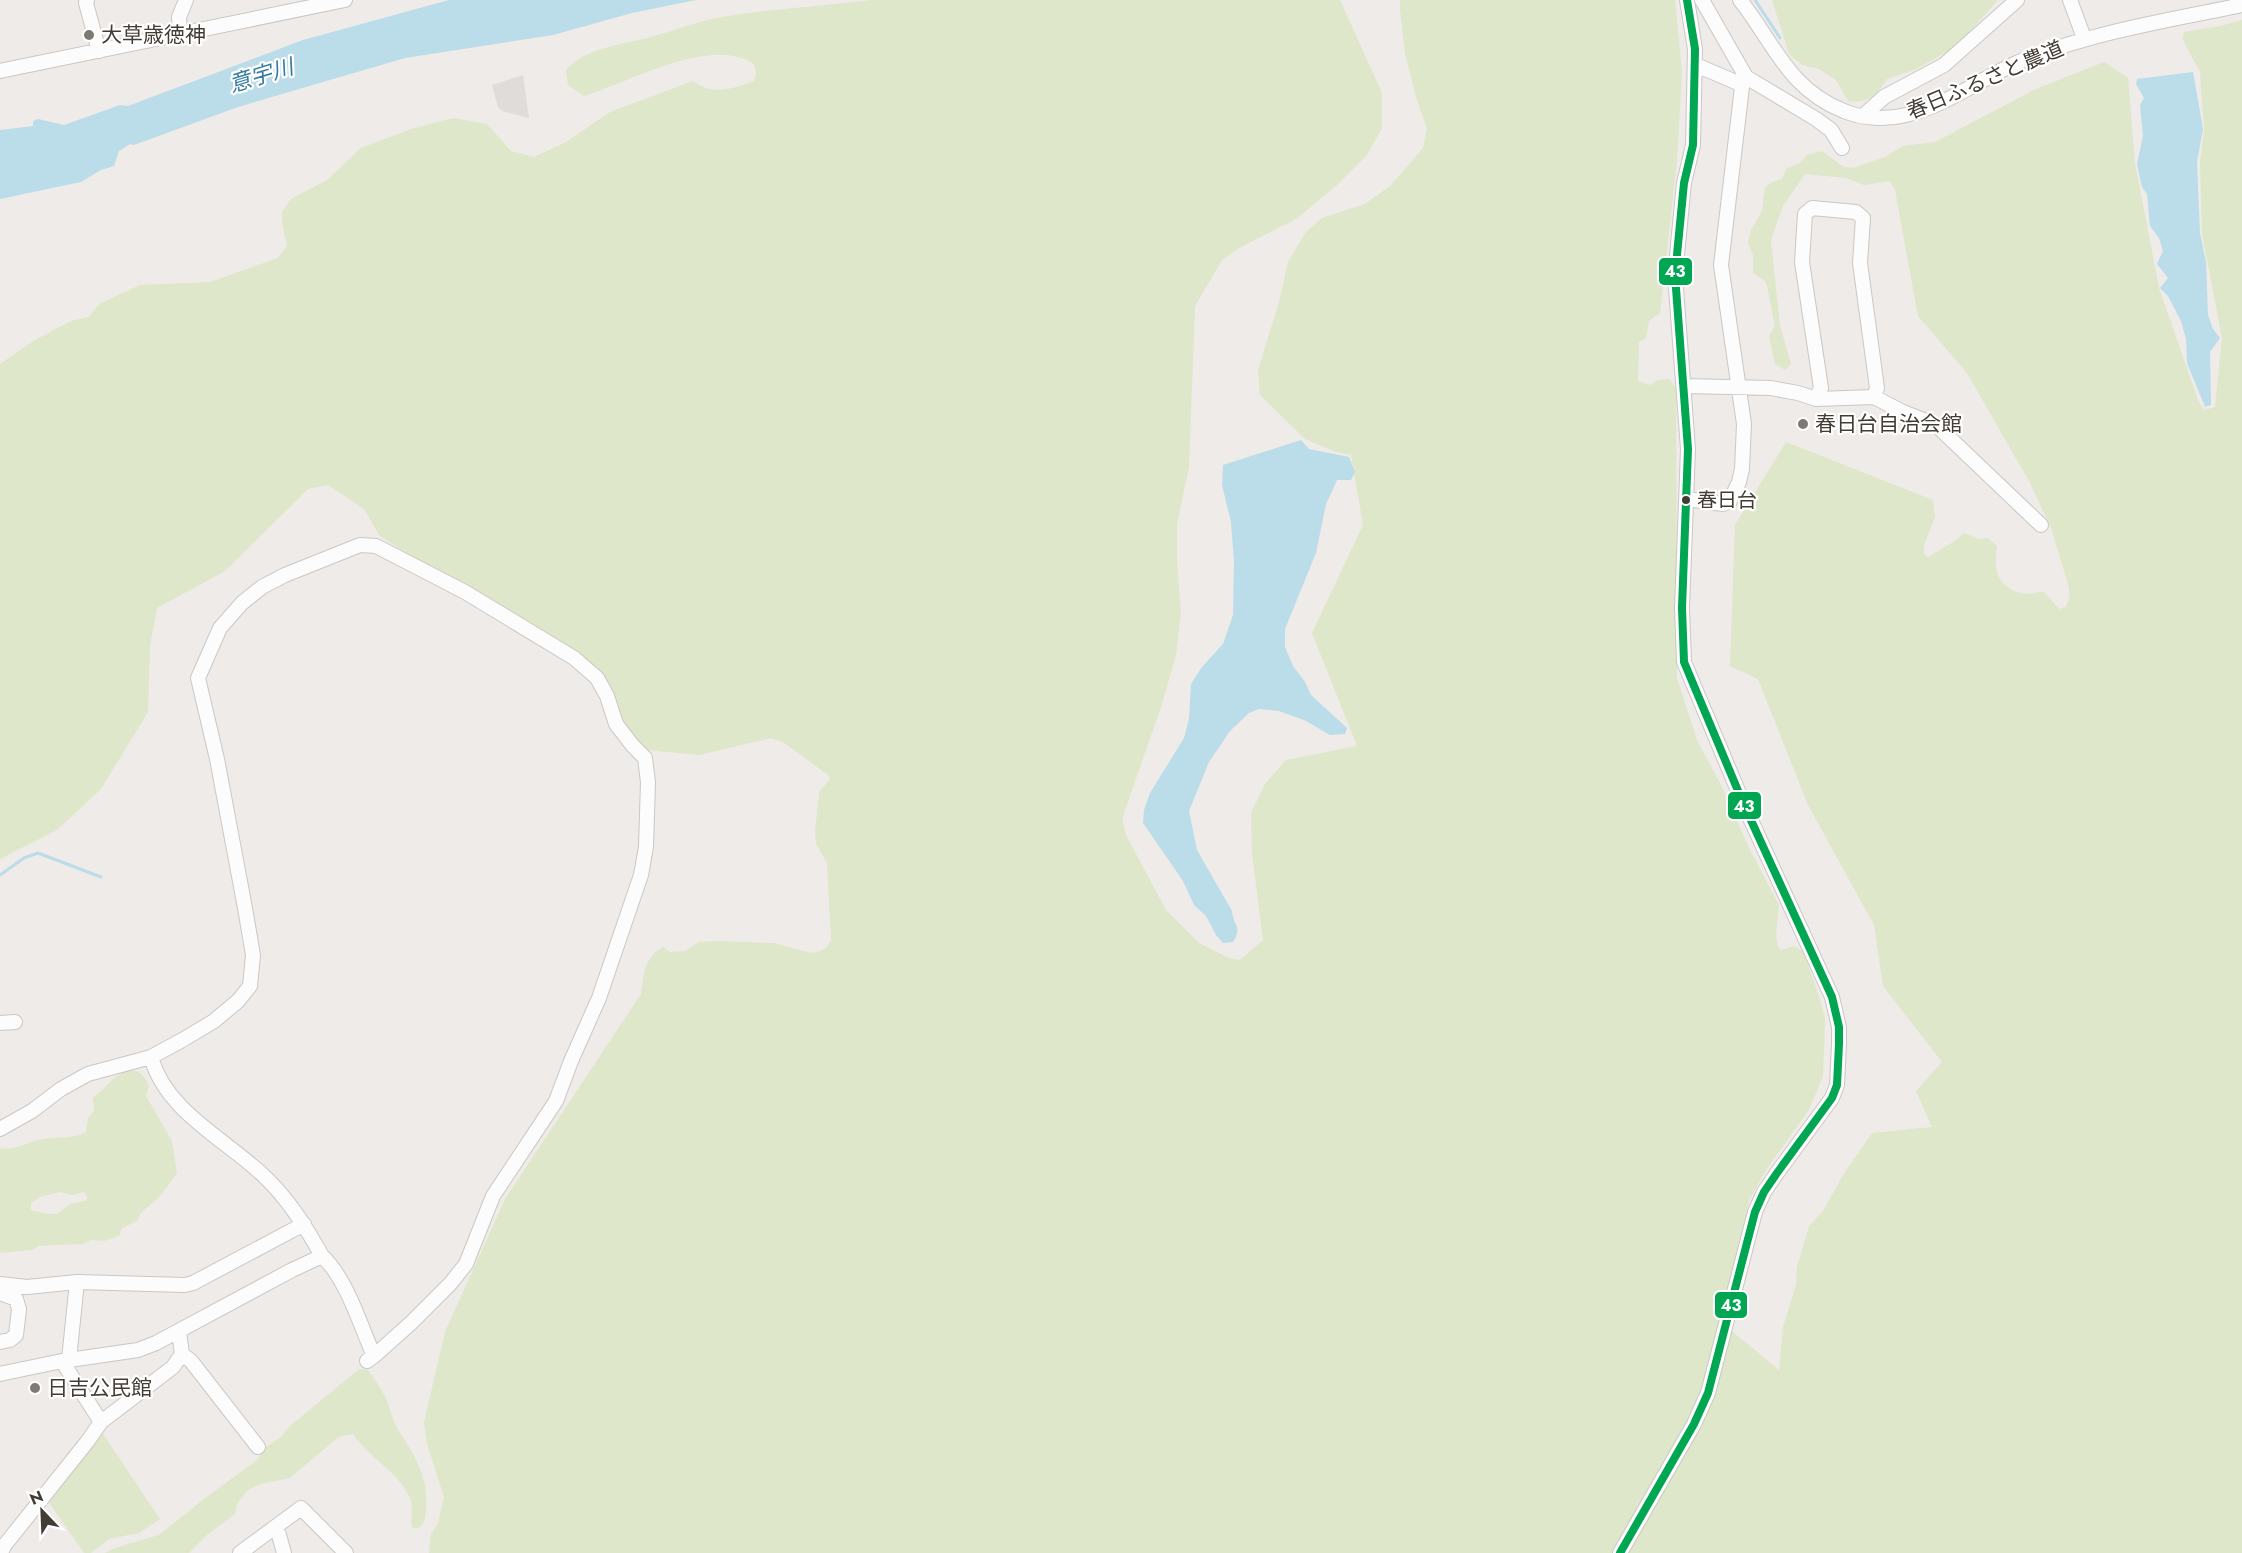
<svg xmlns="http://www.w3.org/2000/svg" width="2242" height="1553" font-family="Jost,'Noto Sans JP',sans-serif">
<rect width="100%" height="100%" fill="#eeebe8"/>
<path fill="#dee7c9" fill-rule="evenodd" d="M 873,0 L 1340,0 L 1382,93 L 1382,128 L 1367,155 L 1338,184 L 1296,219 L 1239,248 L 1222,260 L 1195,306 L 1189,467 L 1177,524 L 1177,562 L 1181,613 L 1176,655 L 1162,704 L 1122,819 L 1126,835 L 1166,910 L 1199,943 L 1229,958 L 1240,960 L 1263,940 L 1252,853 L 1251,813 L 1265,784 L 1286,760 L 1357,746 L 1312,633 L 1363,525 L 1351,455 L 1336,452 L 1305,439 L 1260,395 L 1258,370 L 1279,302 L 1288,262 L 1306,232 L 1322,218 L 1365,204 L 1390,186 L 1423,148 L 1427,129 L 1416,97 L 1405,53 L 1400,11 L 1400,0 L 1675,0 L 1682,72 L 1677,162 L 1660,313 L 1649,321 L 1646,338 L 1639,342 L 1638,381 L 1650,385 L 1658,380 L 1669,379 L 1676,388 L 1677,678 L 1697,740 L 1721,785 L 1749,848 L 1779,905 L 1776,935 L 1778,947 L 1781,950 L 1794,946 L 1803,951 L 1817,990 L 1825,1018 L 1823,1076 L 1809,1110 L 1766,1170 L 1749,1201 L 1729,1299 L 1717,1319 L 1779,1370 L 1783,1327 L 1796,1285 L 1797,1267 L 1809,1226 L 1823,1211 L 1843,1175 L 1872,1133 L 1932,1127 L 1916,1091 L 1942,1062 L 1883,986 L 1874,925 L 1808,805 L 1758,679 L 1730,666 L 1735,525 L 1786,442 L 1933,500 L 1935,517 L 1924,545 L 1924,554 L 1928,557 L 1955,541 L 1964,533 L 1979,539 L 1988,538 L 1997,546 C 1997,552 1995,559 1996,565 C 1997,583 2012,594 2029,594 C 2033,594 2039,591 2043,592 C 2047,593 2055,606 2060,609 L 2066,607 L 2070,596 L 2068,584 L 2051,528 L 2029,481 L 1967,373 L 1918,316 L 1895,190 L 1890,181 L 1864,185 L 1846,178 L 1805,174 L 1783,206 L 1771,240 L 1780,326 L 1791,364 L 1785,370 L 1775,364 L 1769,336 L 1775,326 L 1767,286 L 1765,281 L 1753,273 L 1753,255 L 1748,243 L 1751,230 L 1762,211 L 1765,187 L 1772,182 L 1782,179 L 1786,169 L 1800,163 L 1807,155 L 1822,151 L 1844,167 L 1853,168 L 1885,157 L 1903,146 L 1935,142 L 2036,89 L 2104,62 L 2128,78 L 2135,163 L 2159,288 L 2198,400 L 2204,410 L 2215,407 L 2222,338 L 2202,234 L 2200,163 L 2204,129 L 2200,72 L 2183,40 L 2184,32 L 2220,26 L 2242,20 L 2242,1553 L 429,1553 L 431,1534 L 438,1523 L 444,1497 L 427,1444 L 424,1422 L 445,1332 L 505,1199 L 641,994 C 644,973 644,958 663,947 L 670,952 L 685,951 L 699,942 L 720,941 L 774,943 L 811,953 L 821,951 L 827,947 L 831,940 L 827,863 L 816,844 L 815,833 L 819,792 L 830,779 L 828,775 L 783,742 L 771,738 L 699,755 L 647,750 L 622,722 L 614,695 L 600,672 L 584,658 L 487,596 L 420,562 L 379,535 L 364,509 L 328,485 L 308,489 L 225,571 L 157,608 L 150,646 L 148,712 L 101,789 L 57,830 L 0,859 L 0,364 L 35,340 L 71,321 L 89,317 L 99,304 L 140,285 L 210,282 L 278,258 L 287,246 L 282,223 L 282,212 L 291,199 L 327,180 L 361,148 L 411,129 L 453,118 L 487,124 L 511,151 L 534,157 L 566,142 L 610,112 L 693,81 C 711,96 733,89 754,81 L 756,73 L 754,64 C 711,35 628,83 584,96 L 568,85 L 566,70 C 587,47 622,45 651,37 C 674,31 698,21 722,17 C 772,9 823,6 873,0 Z
M 1772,0 L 1998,0 L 1956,47 L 1914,70 L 1887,79 C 1878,94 1866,105 1848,101 L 1836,80 L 1819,69 L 1802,65 L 1789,54 Z
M 130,1070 C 141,1071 145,1077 149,1086 L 146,1096 L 172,1141 L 177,1173 C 170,1182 164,1192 156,1200 C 147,1208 142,1209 137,1221 L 122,1228 L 119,1236 L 104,1241 L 92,1240 L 83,1244 L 39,1246 L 32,1250 L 0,1253 L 0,1148 C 14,1152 29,1141 43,1139 C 58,1136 72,1140 86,1132 L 88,1118 L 94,1111 L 93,1098 C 107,1088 113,1074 130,1070 ZM 59,1192 L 72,1195 L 84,1192 L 88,1198 L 85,1201 L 70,1204 L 57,1214 L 46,1214 L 31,1210 L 31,1203 L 40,1197 Z
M 359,1369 L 368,1370 C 374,1379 381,1388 386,1398 C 390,1409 393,1422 400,1433 C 416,1457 429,1480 426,1510 C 425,1520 425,1525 416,1529 L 412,1527 C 410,1518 414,1507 410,1498 C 398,1471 369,1458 353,1434 L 338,1437 L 290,1478 L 260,1484 L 248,1490 L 238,1502 L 235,1514 L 207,1535 L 189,1553 L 105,1553 L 118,1547 L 159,1535 L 204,1499 L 257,1460 L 266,1447 L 281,1437 L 289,1427 Z
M 101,1431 L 160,1519 L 139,1533 L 109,1539 L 91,1553 L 84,1553 L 50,1504 L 50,1500 Z"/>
<path fill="#dfdcd9" d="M 523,75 L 529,118 L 502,111 L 498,107 L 492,85 Z"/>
<path fill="#bbdce9" d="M 449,0 L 696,0 L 632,13 L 553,35 L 405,58 L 238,107 L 134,145 L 130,144 L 119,151 L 114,166 L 101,170 L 81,182 L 0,199 L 0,130 L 33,126 L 33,121 L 38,119 L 64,125 L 120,105 L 128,106 L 303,40 Z
M 2193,72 L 2203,129 L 2197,162 L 2200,233 L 2206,262 L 2208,315 L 2213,329 L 2220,338 L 2210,352 L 2211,405 L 2205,407 L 2187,363 L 2186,339 L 2181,321 L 2168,296 L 2160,288 L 2168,278 L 2157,264 L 2163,251 L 2159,238 L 2150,226 L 2147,194 L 2142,187 L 2137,164 L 2143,136 L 2140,105 L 2144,98 L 2136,84 L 2137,79 Z
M 1301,440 L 1309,449 L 1349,457 L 1355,472 L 1351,480 L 1337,480 L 1326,504 L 1316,553 L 1285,629 L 1285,647 L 1293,666 L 1305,682 L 1311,695 L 1347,728 L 1345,734 L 1330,735 L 1304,720 L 1279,711 L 1259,709 L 1249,713 L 1230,731 L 1209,762 L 1189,811 L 1197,850 L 1232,911 C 1233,926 1243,927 1233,942 L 1223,943 L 1216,935 L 1206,916 L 1194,905 L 1183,881 L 1143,823 L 1144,810 L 1150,793 L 1184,738 L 1189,719 L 1191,684 L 1202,667 L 1223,644 L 1233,615 L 1234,561 L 1231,522 L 1222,485 L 1223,465 Z"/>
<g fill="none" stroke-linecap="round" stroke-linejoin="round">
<path stroke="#bbdce9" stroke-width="3" d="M 1755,0 L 1780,38
M 0,875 L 24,858 L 38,853 L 101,877"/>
<defs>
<path id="minor" d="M 87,0 L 86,3 L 99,51
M 1702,0 L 1746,77 L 1816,119 L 1831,130 L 1842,148
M 1740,0 C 1774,43 1788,89 1844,111 C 1863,119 1886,120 1906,115 C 1949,105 1985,75 2026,59 C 2095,32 2169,20 2242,5
M 2070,0 L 2084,38
M 180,34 L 179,17 L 186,0
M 0,71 L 345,0
M 1863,116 L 1884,97 L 1944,65 L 2017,0
M 1685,386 L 1771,388 L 1798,393 L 1816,399 L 1874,397 L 1903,412 L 1936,425 L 2041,525
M 1816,399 L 1821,388 L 1802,262 L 1805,214 L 1812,208 L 1856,212 L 1863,218 L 1860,263 L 1877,388 L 1874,397
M 1687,499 L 1723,504 L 1730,501 L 1739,482 L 1742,469 L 1744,424 L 1721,265 L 1742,87 L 1738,83 L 1696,65
M 0,1023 L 15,1022
M 0,1129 L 32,1111 L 61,1089 L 88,1074 L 151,1057 L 184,1039 L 214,1021 L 238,1001 L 250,986 L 253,955 L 245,908 L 217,759 L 198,678 L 220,628 L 242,603 L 262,587 L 285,575 L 360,545 L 376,546 L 465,592 L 574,658 L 597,678 L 607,696 L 616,724 L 633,746 L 645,758 L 648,782 L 646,847 L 641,875 L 599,998 L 571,1061 L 556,1101 L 493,1196 L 466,1264 L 450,1284 L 411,1323 L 374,1356
M 322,1256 C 347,1279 360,1325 374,1356 L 367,1361
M 77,1282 L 185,1285 L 193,1283 L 304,1224
M 0,1284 L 27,1287 L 77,1282 L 69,1359
M 0,1293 L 16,1299 L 19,1309 L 16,1335 L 10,1340 L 0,1342
M 179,1332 L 182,1354 L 191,1361 L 258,1447
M 62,1361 L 138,1350 L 156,1343 L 292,1270 L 322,1256 C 306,1227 289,1200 265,1177 C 227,1140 166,1112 151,1057
M 0,1374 L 62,1361 L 101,1422
M 275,1527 L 279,1535 L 284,1553
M 1,1553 L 4,1546 L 87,1442 L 101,1422 L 173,1367 L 182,1354
M 240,1553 L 301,1508 L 346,1553
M 1620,1553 L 1694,1424 L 1708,1393 L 1755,1212 L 1764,1192 L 1777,1173 L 1832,1098 L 1837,1085 L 1839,1044 L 1839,1027 L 1832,997 L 1744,805 L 1684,662 L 1682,608 L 1688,449 L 1675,275 L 1684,183 L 1693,145 L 1695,49 L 1687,0"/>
</defs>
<use href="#minor" stroke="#cac7c4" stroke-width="16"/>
<use href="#minor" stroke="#fcfcfc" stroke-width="14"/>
<defs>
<path id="bus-1" d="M 1620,1553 L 1694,1424 L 1708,1393 L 1755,1212 L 1764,1192 L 1777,1173 L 1832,1098 L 1837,1085 L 1839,1044 L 1839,1027 L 1832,997 L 1744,805 L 1684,662 L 1682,608 L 1688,449 L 1675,275 L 1684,183 L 1693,145 L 1695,49 L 1687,0"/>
</defs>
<use href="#bus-1" stroke="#fff" stroke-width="12"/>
<use href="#bus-1" stroke="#00a651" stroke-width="8"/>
</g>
<g fill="#7f7974" stroke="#fff" stroke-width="2">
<circle cx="89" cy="35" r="6"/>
<circle cx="1803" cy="424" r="6"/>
<circle cx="35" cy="1388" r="6"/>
</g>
<circle fill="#433c35" stroke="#fff" stroke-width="2" cx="1686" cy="500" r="5"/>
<g text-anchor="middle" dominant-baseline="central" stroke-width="4.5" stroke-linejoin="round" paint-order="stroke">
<g font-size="20" fill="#433c35" stroke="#fff" text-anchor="start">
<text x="1697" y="500">春日台</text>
</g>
<g font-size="21" fill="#433c35" stroke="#fff" text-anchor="start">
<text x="101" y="35">大草歳徳神</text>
<text x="1815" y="424">春日台自治会館</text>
<text x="47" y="1388">日吉公民館</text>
</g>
<g font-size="21" fill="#433c35" stroke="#fff">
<text transform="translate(1985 80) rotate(-23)">春日ふるさと農道</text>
</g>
<g font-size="22" font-style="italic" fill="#357d9f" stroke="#fff">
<text transform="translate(261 75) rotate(-17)">意宇川</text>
</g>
</g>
<g stroke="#fff" stroke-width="2">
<rect x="1658" y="257" width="35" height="29" rx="6" fill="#00a651"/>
<rect x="1727" y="791" width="35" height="29" rx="6" fill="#00a651"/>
<rect x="1714" y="1291" width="34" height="28" rx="6" fill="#00a651"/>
</g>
<g font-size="16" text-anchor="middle" font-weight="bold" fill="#fff">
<text x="1675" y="277">43</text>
<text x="1744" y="812">43</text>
<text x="1731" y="1311">43</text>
</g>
<g transform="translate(42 1511) rotate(337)" stroke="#ffffff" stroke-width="4.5" paint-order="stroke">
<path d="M0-4.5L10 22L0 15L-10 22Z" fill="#433c35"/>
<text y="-9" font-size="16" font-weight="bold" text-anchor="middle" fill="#433c35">N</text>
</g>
</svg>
